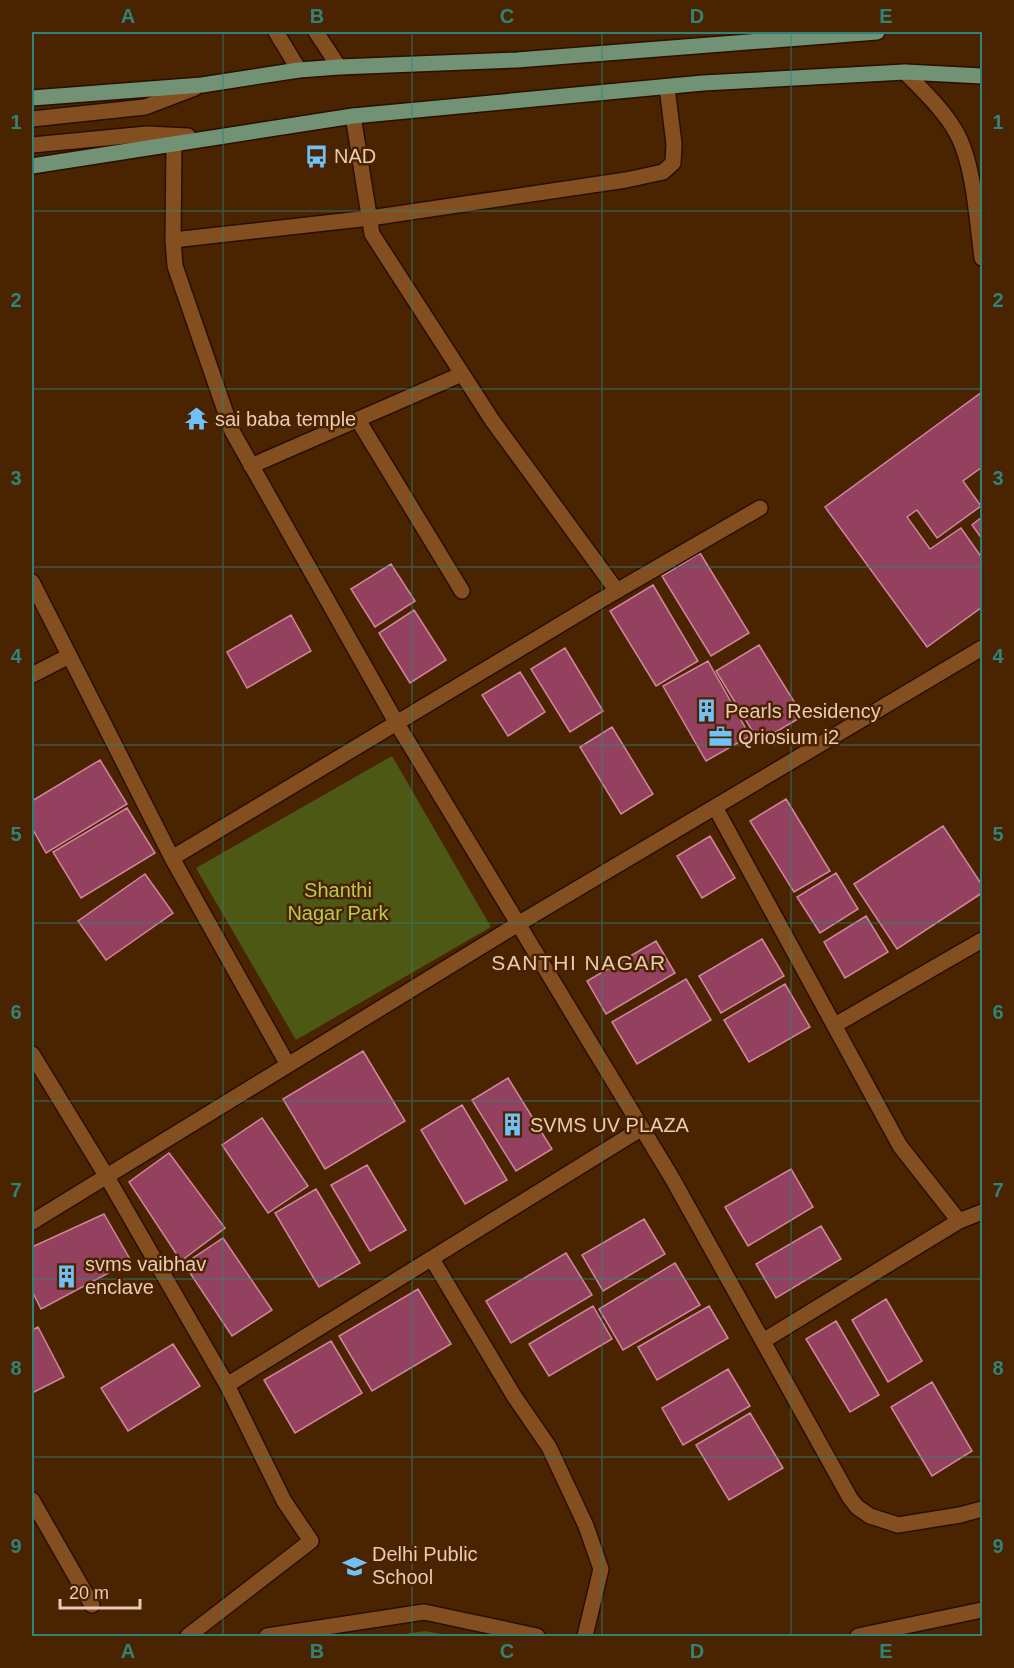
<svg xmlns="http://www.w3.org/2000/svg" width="1014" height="1668" font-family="Arial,sans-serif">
<rect width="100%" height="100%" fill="#4a2300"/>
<path fill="#4c5814" d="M 392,756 L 491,927 L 296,1040 L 196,868 Z
M 425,1631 L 452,1636 L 392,1636 Z"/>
<path fill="#944160" stroke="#d0879e" stroke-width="1.5" d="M 982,392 L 982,467 L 963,481 L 981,506 L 937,538 L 917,510 L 907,517 L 930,549 L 961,528 L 982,558 L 982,607 L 927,647 L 825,507 Z
M 982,517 L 982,539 L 972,525 Z
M 700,553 L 749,633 L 711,656 L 662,576 Z
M 391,564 L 415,601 L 375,627 L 351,589 Z
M 653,585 L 698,661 L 656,686 L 610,611 Z
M 414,610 L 446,660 L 410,683 L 379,633 Z
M 291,615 L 311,651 L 247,688 L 227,652 Z
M 759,645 L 803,716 L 759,742 L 716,671 Z
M 565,648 L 603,711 L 570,732 L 531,669 Z
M 708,661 L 750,736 L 706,761 L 663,686 Z
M 520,672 L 545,712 L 508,736 L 482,695 Z
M 612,727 L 653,794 L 621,814 L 580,747 Z
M 100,760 L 127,804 L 46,853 L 32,828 L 32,801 Z
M 786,799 L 830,871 L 794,892 L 750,821 Z
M 127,808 L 155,853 L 81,898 L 53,852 Z
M 943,826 L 982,885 L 982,893 L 897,949 L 854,884 Z
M 710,836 L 735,878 L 702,898 L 677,856 Z
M 836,873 L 858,909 L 820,933 L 797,897 Z
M 145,874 L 173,913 L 106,960 L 78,921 Z
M 866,916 L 888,952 L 845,978 L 824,942 Z
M 762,939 L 784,976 L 721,1013 L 699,976 Z
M 656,941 L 675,973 L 606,1014 L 587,981 Z
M 686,979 L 711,1020 L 637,1064 L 612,1022 Z
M 785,984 L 810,1027 L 749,1062 L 724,1020 Z
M 363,1051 L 405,1121 L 325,1169 L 283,1099 Z
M 508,1078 L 552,1149 L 516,1171 L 472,1100 Z
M 462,1105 L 507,1180 L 465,1204 L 421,1130 Z
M 262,1118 L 308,1186 L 268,1213 L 222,1145 Z
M 169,1153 L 225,1228 L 181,1261 L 129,1182 Z
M 367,1165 L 406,1230 L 370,1251 L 331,1185 Z
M 791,1169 L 813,1207 L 748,1246 L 725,1207 Z
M 316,1189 L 360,1263 L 319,1287 L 275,1213 Z
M 104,1214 L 131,1261 L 41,1309 L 32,1291 L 32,1247 Z
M 644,1219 L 665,1254 L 603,1291 L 582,1255 Z
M 821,1226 L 841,1259 L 776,1298 L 756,1264 Z
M 223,1238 L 272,1310 L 232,1336 L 184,1264 Z
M 566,1253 L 592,1295 L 511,1343 L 486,1301 Z
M 675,1263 L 700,1305 L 623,1350 L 599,1309 Z
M 418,1289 L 451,1344 L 372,1391 L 339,1336 Z
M 886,1299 L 922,1361 L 888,1382 L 852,1320 Z
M 593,1306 L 612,1339 L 549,1376 L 529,1344 Z
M 709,1306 L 728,1338 L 657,1380 L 638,1347 Z
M 836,1321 L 879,1395 L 850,1412 L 806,1339 Z
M 38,1327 L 64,1377 L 32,1393 L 32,1330 Z
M 331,1341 L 362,1393 L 295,1433 L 264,1380 Z
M 173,1344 L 200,1386 L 128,1431 L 101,1388 Z
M 728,1369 L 750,1406 L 683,1445 L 662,1408 Z
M 932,1382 L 972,1451 L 932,1476 L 891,1407 Z
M 750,1413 L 783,1468 L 729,1500 L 696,1445 Z"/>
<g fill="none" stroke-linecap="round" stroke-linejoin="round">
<defs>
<path id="minor" d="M 276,32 L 299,70
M 316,32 L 339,67
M 905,72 C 923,91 943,109 956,132 C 974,163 977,221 982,258
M 353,116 L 372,234 L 492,420 L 617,591
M 32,119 L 145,107 L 195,88
M 174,144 L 173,240 L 175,266 L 232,431 L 396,722 L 672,1178 L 850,1498 L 857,1507 L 870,1516 L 898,1525 L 960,1515 L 982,1509
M 32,145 L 147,134 L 188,136
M 173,240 L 370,218 L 626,180 L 663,172 L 673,163 L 674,144 L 667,87
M 358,420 L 462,591
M 251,466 L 462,374
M 32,582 L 172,858 L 288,1065
M 32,675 L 69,656
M 715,807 L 900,1146 L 959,1221
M 172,858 L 596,603 L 760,508
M 835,1025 L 982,940
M 32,1054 L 107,1177 L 227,1385 L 642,1128
M 32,1222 L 518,924 L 982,648
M 432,1259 L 514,1396 L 549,1447 L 586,1526 L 601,1569 L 585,1636
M 763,1341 L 959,1221 L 982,1212
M 32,1500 L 92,1605
M 188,1636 L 311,1541 L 284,1501 L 227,1385
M 267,1636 L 424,1612 L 537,1636
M 858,1636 L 982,1610"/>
<path id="major" d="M 32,98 L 202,85 L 299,70 L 339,67 L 517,60 L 877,32
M 32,166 L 353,116 L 703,83 L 905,72 L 982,76"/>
</defs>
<use href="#minor" stroke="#290f00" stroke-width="18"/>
<use href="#major" stroke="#290f00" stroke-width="18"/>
<use href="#minor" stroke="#844f20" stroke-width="15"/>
<use href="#major" stroke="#719275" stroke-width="15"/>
</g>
<path fill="none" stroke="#308378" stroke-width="1.5" stroke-opacity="0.55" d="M 223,32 L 223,1636M 412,32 L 412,1636M 602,32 L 602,1636M 791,32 L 791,1636M 32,211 L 982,211M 32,389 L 982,389M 32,567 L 982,567M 32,745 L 982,745M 32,923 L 982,923M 32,1101 L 982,1101M 32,1279 L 982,1279M 32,1457 L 982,1457"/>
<defs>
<symbol id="bus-bare" viewBox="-9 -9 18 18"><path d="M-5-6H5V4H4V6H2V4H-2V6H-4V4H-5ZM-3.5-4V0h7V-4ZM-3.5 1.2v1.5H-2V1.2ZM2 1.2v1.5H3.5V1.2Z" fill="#72c1f5" stroke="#4a2300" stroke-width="2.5" paint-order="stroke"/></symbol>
<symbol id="temple-bare" viewBox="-9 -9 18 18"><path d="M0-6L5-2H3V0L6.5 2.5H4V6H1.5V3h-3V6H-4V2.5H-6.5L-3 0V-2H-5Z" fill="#72c1f5" stroke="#4a2300" stroke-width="2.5" paint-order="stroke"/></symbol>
<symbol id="building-bare" viewBox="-9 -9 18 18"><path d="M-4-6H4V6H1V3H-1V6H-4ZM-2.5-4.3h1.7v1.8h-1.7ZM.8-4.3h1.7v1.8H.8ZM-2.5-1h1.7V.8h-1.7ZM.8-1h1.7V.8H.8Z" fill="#72c1f5" stroke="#4a2300" stroke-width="2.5" paint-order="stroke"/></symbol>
<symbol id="office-bare" viewBox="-9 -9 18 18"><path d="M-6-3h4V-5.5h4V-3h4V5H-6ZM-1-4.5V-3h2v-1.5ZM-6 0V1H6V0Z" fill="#72c1f5" stroke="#4a2300" stroke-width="2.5" paint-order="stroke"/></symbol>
<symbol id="school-bare" viewBox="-9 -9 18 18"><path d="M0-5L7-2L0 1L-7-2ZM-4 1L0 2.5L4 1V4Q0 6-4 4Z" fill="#72c1f5" stroke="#4a2300" stroke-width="2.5" paint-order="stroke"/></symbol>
</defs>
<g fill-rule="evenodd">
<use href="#bus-bare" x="300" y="140" width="33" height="33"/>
<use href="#temple-bare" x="180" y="402" width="33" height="33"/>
<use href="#building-bare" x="690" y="694" width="33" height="33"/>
<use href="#office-bare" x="704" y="720" width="33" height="33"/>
<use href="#building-bare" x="496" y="1108" width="33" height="33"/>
<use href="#building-bare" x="50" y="1260" width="33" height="33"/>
<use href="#school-bare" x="338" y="1550" width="33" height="33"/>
</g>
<g text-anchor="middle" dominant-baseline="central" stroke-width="5" stroke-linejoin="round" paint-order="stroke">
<g font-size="20" fill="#eacbb4" stroke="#4a2300" text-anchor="start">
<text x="334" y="156">NAD</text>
<text x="215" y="419">sai baba temple</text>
<text x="725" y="711">Pearls Residency</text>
<text x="738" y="737">Qriosium i2</text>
<text x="530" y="1125">SVMS UV PLAZA</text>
<text x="85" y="1264">svms vaibhav<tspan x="85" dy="23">enclave</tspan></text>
<text x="372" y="1554">Delhi Public<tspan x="372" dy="23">School</tspan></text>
</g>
<g font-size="20" fill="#b4cb54" stroke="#4a2300">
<text x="338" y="890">Shanthi<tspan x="338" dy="23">Nagar Park</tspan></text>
</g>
<g font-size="21" letter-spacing="1.5" fill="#eacbb4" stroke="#4a2300">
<text x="579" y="962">SANTHI NAGAR</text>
</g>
</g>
<rect width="1014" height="1668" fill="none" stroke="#4a2300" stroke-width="66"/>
<path d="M60 1599v9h80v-9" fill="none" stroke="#eacbb4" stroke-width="3"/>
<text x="69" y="1599" font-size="18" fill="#eacbb4" stroke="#4a2300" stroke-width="4.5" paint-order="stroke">20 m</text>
<rect x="33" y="33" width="948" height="1602" fill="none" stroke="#308378" stroke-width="2"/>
<g font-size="20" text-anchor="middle" font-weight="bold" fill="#308378">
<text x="128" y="23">A</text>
<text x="317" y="23">B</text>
<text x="507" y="23">C</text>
<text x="697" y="23">D</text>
<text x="886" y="23">E</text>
<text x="16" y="129">1</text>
<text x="998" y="129">1</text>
<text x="16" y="307">2</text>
<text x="998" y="307">2</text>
<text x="16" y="485">3</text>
<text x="998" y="485">3</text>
<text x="16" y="663">4</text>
<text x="998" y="663">4</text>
<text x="16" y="841">5</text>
<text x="998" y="841">5</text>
<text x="16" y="1019">6</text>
<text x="998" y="1019">6</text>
<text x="16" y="1197">7</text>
<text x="998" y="1197">7</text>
<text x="16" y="1375">8</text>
<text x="998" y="1375">8</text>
<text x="16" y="1553">9</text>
<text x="998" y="1553">9</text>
<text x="128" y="1658">A</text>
<text x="317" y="1658">B</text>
<text x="507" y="1658">C</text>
<text x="697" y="1658">D</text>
<text x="886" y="1658">E</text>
</g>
</svg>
